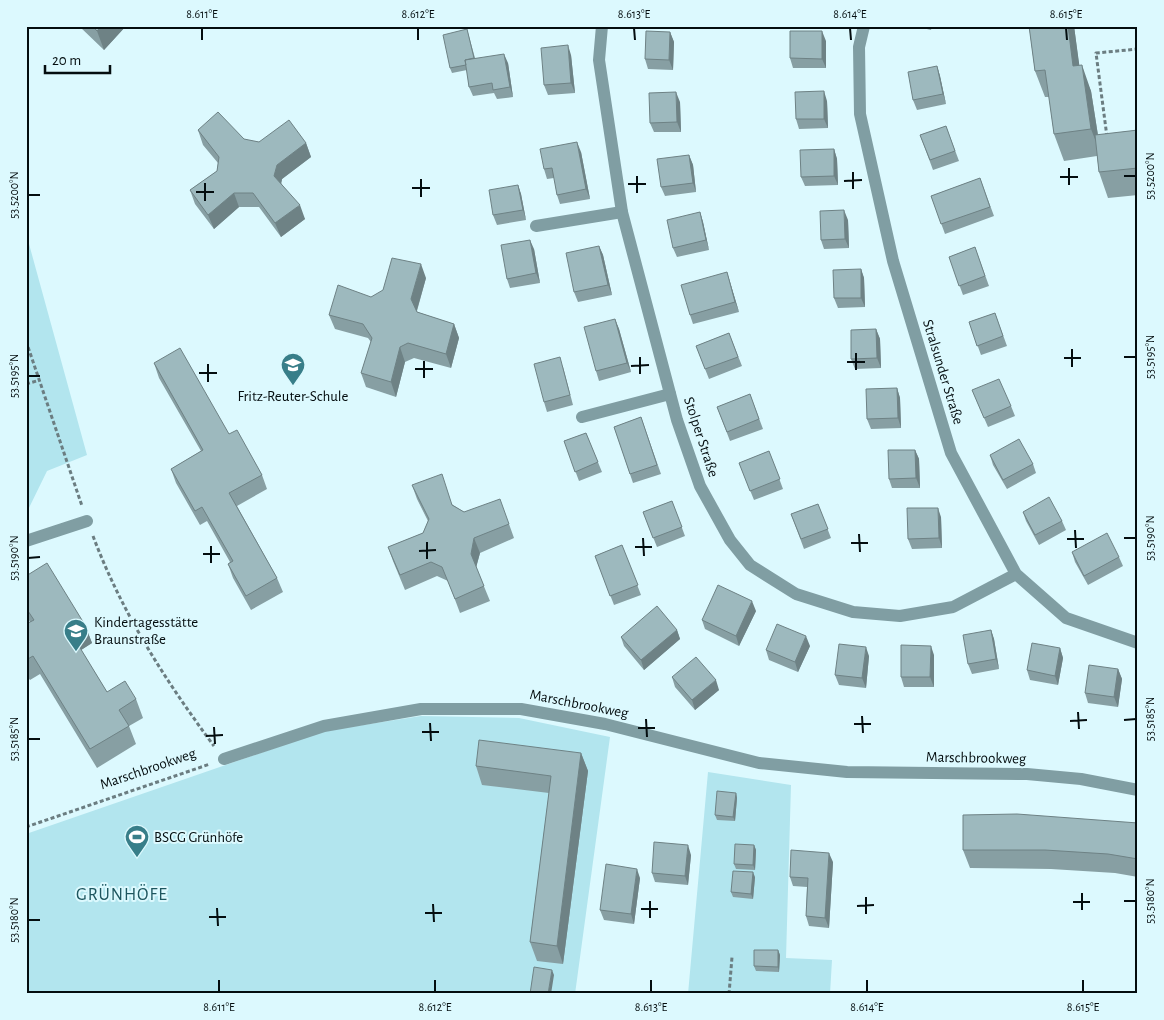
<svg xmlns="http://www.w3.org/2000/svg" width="1164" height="1020" font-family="'Alegreya Sans',sans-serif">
<rect width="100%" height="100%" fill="#dcf9fe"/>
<path fill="#b2e5ee" d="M 26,233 L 87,455 L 47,471 L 26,514 Z
M 421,716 L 519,718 L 610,737 L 575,994 L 26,994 L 26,834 L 324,731 Z
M 708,772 L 791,785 L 786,958 L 832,960 L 830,994 L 688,994 Z"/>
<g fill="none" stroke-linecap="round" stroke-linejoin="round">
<path stroke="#6b7d81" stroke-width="3" stroke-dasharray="4 2.5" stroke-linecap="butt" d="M 1107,137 L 1096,53 L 1138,49
M 26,341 L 82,506
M 26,384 L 40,380
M 93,536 C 122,613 165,680 214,746
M 26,827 L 210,764
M 729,994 L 732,957"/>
<path stroke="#809ea3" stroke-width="12" d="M 536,226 L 622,212
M 582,417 L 670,394
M 26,541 L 87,521
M 224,759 L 324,726 L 421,709 L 521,709 L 605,724 L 759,763 L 847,772 L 1027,774 L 1081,779 L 1138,790"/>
<path stroke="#809ea3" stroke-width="12" d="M 602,26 L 599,60 L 622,212 L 677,420 L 700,486 L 730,540 L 750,565 L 796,594 L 853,612 L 900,616 L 953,607 L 1016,574
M 864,26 L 859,47 L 860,114 L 893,261 L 951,453 L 1016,574 L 1066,618 L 1138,643"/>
</g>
<path fill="#879fa3" d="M 79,26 L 126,26 L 104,50 Z
M 914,26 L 932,26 L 931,30 Z
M 1029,26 L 1074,26 L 1079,65 L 1091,91 L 1098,135 L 1138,130 L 1138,195 L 1108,198 L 1099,172 L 1097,156 L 1064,161 L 1054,134 L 1049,97 L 1045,97 L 1035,71 Z
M 467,29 L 475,58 L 508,63 L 513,97 L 497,99 L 494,93 L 473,96 L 469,87 L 467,70 L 452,73 L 450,68 Z
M 670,32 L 674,42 L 673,70 L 648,69 L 645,59 Z
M 826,41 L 826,68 L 793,68 L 790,58 Z
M 571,55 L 575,93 L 548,95 L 544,85 Z
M 937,66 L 940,76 L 946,104 L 917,110 L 913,100 Z
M 827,101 L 828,128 L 799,129 L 796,119 Z
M 680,102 L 681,132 L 654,132 L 650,123 Z
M 946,126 L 959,161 L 933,170 L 920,135 Z
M 198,130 L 259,142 L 306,143 L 311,157 L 282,179 L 281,183 L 305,219 L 281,237 L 259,207 L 239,207 L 214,229 L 195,204 L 190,190 L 217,171 L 218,163 L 203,145 Z
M 834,149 L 837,159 L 838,185 L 805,186 L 801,177 Z
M 581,152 L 590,199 L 560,204 L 557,195 L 554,178 L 547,179 L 544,169 Z
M 689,155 L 693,165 L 696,192 L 665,196 L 661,187 Z
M 980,178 L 994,216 L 945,234 L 931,196 Z
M 518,185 L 521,194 L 526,220 L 497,225 L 493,215 Z
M 700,212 L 703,222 L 709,250 L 677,257 L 673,248 Z
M 848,220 L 849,248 L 824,249 L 821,240 Z
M 599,246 L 603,255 L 612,295 L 578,302 L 574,292 Z
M 975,247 L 989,286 L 963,295 L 949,257 Z
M 534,249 L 540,283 L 510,288 L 507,279 Z
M 861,269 L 864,278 L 865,307 L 838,308 L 834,298 Z
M 727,272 L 739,312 L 693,324 L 690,315 Z
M 426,278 L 417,311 L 417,312 L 454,324 L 459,338 L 451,368 L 414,358 L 405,362 L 396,397 L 366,387 L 361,373 L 371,342 L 368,338 L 335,329 L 329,315 L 371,297 Z
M 995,313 L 1007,346 L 981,355 L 969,322 Z
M 615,319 L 619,329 L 631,372 L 599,381 L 596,371 Z
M 876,329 L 880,339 L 881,368 L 855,369 L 851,359 Z
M 729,333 L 742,366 L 709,379 L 696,346 Z
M 154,363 L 229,434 L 262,475 L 267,489 L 237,506 L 277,578 L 283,592 L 251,610 L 233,578 L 228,564 L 230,562 L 207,521 L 200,525 L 176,483 L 171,469 L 201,451 L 159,378 Z
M 563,367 L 573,405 L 547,412 L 544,402 Z
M 897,388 L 900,398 L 901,428 L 871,429 L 867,419 Z
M 972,390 L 1011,406 L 1015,416 L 988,427 Z
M 750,394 L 763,429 L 730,441 L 717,407 Z
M 641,417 L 661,474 L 633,483 L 614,427 Z
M 586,433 L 602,472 L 579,481 L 564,441 Z
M 915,450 L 919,459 L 920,488 L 892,488 L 889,479 Z
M 769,451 L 783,489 L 754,500 L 739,463 Z
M 990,455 L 1033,464 L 1036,473 L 1007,489 L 993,465 Z
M 412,485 L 453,505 L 464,512 L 509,524 L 514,538 L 480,553 L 476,567 L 490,601 L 460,613 L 448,581 L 437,576 L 405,590 L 393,561 L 388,547 L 423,533 L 428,521 L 417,499 Z
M 672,501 L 685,536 L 657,547 L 643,512 Z
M 818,504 L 831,538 L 804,549 L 791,514 Z
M 1023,512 L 1062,521 L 1066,530 L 1039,545 L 1026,521 Z
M 941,517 L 942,548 L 912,549 L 908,539 Z
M 622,545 L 641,595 L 614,605 L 595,556 Z
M 1072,552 L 1119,557 L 1123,566 L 1088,585 L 1075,562 Z
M 26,576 L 85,625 L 92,643 L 81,650 L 107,692 L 136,699 L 143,718 L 129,726 L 136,744 L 97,768 L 40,674 L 30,680 L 26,675 L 26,624 L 30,622 L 26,615 Z
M 756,611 L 739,646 L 705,629 L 702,620 Z
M 677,630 L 680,639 L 644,670 L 624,646 L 621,637 Z
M 991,630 L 994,639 L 999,669 L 972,674 L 968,664 Z
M 810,646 L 798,672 L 769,660 L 766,650 Z
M 1060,648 L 1063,658 L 1058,685 L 1030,680 L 1027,670 Z
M 934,655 L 934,687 L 904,687 L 901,677 Z
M 869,656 L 866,688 L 839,685 L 835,675 Z
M 1118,669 L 1122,679 L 1118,707 L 1088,703 L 1085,693 Z
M 672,677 L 719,690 L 695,710 L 675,687 Z
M 581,753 L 588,771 L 563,964 L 537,961 L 530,942 L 549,793 L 482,785 L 476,766 Z
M 736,793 L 737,798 L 735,821 L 717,820 L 715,815 Z
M 1138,823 L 1138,877 L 1115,873 L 1051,869 L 970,868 L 963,850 Z
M 754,845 L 756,850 L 755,870 L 736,869 L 734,864 Z
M 691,855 L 688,885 L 655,882 L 652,873 Z
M 833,862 L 829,928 L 809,926 L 806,916 L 807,887 L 793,886 L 790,877 Z
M 755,877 L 753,899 L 733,897 L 731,892 Z
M 640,878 L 634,924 L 604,920 L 600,910 Z
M 778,950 L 780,955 L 779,972 L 756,971 L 754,966 Z"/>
<path fill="#6e8285" d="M 102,26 L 126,26 L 104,50 L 97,31 Z
M 1068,26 L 1074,26 L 1083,92 L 1073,66 Z
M 822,31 L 826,41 L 826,68 L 822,59 Z
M 670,32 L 674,42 L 673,70 L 669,60 Z
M 568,45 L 571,55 L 575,93 L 571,83 Z
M 504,54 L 508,63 L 513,97 L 510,87 Z
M 1082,65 L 1091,91 L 1101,155 L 1091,129 Z
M 937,66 L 940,76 L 946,104 L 943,94 Z
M 824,91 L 827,101 L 828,128 L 824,119 Z
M 676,92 L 680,102 L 681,132 L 677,122 Z
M 577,142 L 581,152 L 590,199 L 586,189 Z
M 306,143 L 311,157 L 282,179 L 280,190 L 274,176 L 277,165 Z
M 834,149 L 837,159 L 838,185 L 834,176 Z
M 689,155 L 693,165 L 696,192 L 693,183 Z
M 518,185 L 521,194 L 526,220 L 523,210 Z
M 234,193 L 239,207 L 214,229 L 208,215 Z
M 300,205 L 305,219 L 281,237 L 275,223 Z
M 844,210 L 848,220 L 849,248 L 845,239 Z
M 700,212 L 703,222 L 709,250 L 706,240 Z
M 530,240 L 534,249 L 540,283 L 536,273 Z
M 599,246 L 603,255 L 612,295 L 608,285 Z
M 421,264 L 426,278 L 416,313 L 411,299 Z
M 861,269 L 864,278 L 865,307 L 861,298 Z
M 727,272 L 739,312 L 735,302 Z
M 615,319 L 619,329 L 631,372 L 627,363 Z
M 454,324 L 459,338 L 451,368 L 446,354 Z
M 876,329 L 880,339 L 881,368 L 877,358 Z
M 400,347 L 405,362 L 396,397 L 391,382 Z
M 897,388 L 900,398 L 901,428 L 898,418 Z
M 915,450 L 919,459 L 920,488 L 916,478 Z
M 938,508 L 941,517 L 942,548 L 939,538 Z
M 474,538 L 480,553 L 476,568 L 471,554 Z
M 752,601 L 756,611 L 739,646 L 736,636 Z
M 85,625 L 92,643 L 78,652 L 71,633 Z
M 677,630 L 680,639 L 644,670 L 641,660 Z
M 991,630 L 994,639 L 999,669 L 996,659 Z
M 806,636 L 810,646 L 798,672 L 795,662 Z
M 931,646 L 934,655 L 934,687 L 930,677 Z
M 866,647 L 869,656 L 866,688 L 862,678 Z
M 1060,648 L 1063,658 L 1058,685 L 1055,676 Z
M 1118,669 L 1122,679 L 1118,707 L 1114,697 Z
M 716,680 L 719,690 L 695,710 L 692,700 Z
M 581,753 L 588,771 L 563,964 L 557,946 Z
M 736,793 L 737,798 L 735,821 L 733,817 Z
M 688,845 L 691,855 L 688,885 L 685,876 Z
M 754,845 L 756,850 L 755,870 L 753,865 Z
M 829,853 L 833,862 L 829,928 L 825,918 Z
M 637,869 L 640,878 L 634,924 L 631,914 Z
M 753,872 L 755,877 L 753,899 L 751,894 Z
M 778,950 L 780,955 L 779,972 L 778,967 Z
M 552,970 L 554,975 L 551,994 L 548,994 Z"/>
<path fill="#9db9be" stroke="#6e8285" d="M 92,26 L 102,26 L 97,31 Z
M 1029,26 L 1068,26 L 1073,66 L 1082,65 L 1091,129 L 1054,134 L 1045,70 L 1035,71 Z
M 467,29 L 474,58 L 465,60 L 466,65 L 450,68 L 443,35 Z
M 646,31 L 670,32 L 669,60 L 645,59 Z
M 790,31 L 822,31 L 822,59 L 790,58 Z
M 568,45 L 571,83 L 544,85 L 541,48 Z
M 504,54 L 510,87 L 493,90 L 492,83 L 469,87 L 465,60 Z
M 937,66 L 943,94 L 913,100 L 908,72 Z
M 824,91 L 824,119 L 796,119 L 795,92 Z
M 676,92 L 677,122 L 650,123 L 649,93 Z
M 218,112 L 244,139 L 259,142 L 289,120 L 306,143 L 277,165 L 274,176 L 300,205 L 275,223 L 253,193 L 234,193 L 208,215 L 190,190 L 217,171 L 219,157 L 198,130 Z
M 946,126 L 955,151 L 930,160 L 920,135 Z
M 1138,130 L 1138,168 L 1099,172 L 1095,135 Z
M 577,142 L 586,189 L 557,195 L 552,168 L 544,169 L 540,149 Z
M 834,149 L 834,176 L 801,177 L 800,150 Z
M 689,155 L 693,183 L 661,187 L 657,159 Z
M 980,178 L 990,207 L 941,224 L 931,196 Z
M 518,185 L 523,210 L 493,215 L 489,190 Z
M 844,210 L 845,239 L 821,240 L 820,211 Z
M 700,212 L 706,240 L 673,248 L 667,220 Z
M 530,240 L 536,273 L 507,279 L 501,245 Z
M 599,246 L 608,285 L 574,292 L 566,253 Z
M 975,247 L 985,276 L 959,286 L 949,257 Z
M 392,258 L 421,264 L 411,299 L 417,312 L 454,324 L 446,354 L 408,343 L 400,347 L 391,382 L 361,373 L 372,338 L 363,324 L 329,315 L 338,285 L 371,297 L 383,290 Z
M 861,269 L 861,298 L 834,298 L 833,270 Z
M 727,272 L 735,302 L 690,315 L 681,285 Z
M 995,313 L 1003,336 L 977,346 L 969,322 Z
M 615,319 L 627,363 L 596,371 L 584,327 Z
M 876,329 L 877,358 L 851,359 L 851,330 Z
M 729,333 L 738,357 L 705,369 L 696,346 Z
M 180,348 L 229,434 L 237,430 L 262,475 L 229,493 L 277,578 L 246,596 L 228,564 L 233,561 L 202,507 L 195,511 L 171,469 L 203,450 L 154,363 Z
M 560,357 L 570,395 L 544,402 L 534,364 Z
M 999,379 L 1011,406 L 984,418 L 972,390 Z
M 897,388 L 898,418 L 867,419 L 866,389 Z
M 750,394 L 759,419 L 727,432 L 717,407 Z
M 641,417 L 657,465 L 630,474 L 614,427 Z
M 586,433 L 598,462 L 575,472 L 564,441 Z
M 1019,439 L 1033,464 L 1003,480 L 990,455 Z
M 888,450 L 915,450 L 916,478 L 889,479 Z
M 769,451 L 780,479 L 750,491 L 739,463 Z
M 442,474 L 452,505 L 464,512 L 500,499 L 509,524 L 474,538 L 471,554 L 484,586 L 455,599 L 442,567 L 431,562 L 400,575 L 388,547 L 423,533 L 429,519 L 412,485 Z
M 1049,497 L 1062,521 L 1035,535 L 1023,512 Z
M 672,501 L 682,527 L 653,538 L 643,512 Z
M 818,504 L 828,529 L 801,539 L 791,514 Z
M 907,508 L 938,508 L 939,538 L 908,539 Z
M 1107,533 L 1119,557 L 1084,576 L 1072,552 Z
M 622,545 L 638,585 L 610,596 L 595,556 Z
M 47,563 L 85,625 L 71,633 L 107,692 L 125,681 L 136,699 L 119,710 L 129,726 L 90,749 L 33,656 L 26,660 L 26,624 L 34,620 L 26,608 L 26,576 Z
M 718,585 L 752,601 L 736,636 L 702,620 Z
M 657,606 L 677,630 L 641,660 L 621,637 Z
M 777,624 L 806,636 L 795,662 L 766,650 Z
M 991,630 L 996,659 L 968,664 L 963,635 Z
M 1032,643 L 1060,648 L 1055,676 L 1027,670 Z
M 839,644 L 866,647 L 862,678 L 835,675 Z
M 901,645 L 931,646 L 930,677 L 901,677 Z
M 696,657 L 716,680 L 692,700 L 672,677 Z
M 1089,665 L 1118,669 L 1114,697 L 1085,693 Z
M 479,740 L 581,753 L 557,946 L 530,942 L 551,776 L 476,766 Z
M 717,791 L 736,793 L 733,817 L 715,815 Z
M 1017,814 L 1138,823 L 1138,859 L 1108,854 L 1045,850 L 963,850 L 963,815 Z
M 654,842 L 688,845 L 685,876 L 652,873 Z
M 735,844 L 754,845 L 753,865 L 734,864 Z
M 791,850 L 829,853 L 825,918 L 806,916 L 808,878 L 790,877 Z
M 606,864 L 637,869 L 631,914 L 600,910 Z
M 733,871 L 753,872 L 751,894 L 731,892 Z
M 754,950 L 778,950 L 778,967 L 754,966 Z
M 534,967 L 552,970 L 548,994 L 530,994 Z"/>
<path fill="none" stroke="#040d0f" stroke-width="2" d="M 202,28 L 202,40M 418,28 L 418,40M 634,28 L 635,40M 850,28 L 851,40M 1066,28 L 1067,40M 1069,168 L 1069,185M 853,172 L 853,189M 637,176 L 637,193M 1124,176 L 1136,176M 1060,177 L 1078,177M 421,179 L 421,197M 844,181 L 862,180M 205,183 L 205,201M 628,184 L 646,184M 412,188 L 430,188M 196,192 L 214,192M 28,195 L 40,195M 1072,349 L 1072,367M 856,353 L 856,370M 640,357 L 640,374M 1124,357 L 1136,357M 1064,358 L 1081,358M 424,361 L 424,378M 847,362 L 865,362M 208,364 L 208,382M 631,366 L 649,365M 415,369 L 433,369M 199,373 L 217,373M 28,376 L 40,376M 1075,530 L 1076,548M 859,534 L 860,552M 643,538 L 644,556M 1124,538 L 1136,538M 1067,539 L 1084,539M 427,542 L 427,559M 851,543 L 868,543M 211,546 L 211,563M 635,547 L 652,547M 419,551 L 436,550M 203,554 L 220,554M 28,558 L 40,557M 1078,712 L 1079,729M 862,716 L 863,733M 646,719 L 647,737M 1124,720 L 1136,719M 1070,721 L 1087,720M 430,723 L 431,741M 854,724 L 871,724M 214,727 L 215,744M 638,728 L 655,728M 422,732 L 439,732M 206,736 L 223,735M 28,739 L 40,739M 1082,893 L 1082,910M 866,897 L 866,914M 650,901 L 650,918M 1124,901 L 1136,901M 1073,902 L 1090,902M 433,904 L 434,922M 857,906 L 874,905M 217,908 L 218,926M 641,909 L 658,909M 425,913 L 442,913M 209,917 L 226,917M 28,920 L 40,920M 219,980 L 219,992M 435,980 L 435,992M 651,980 L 651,992M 867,980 L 867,992M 1083,980 L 1083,992"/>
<defs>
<symbol id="school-pin" viewBox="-11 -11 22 30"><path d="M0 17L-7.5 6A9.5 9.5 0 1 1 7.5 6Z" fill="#387e89" stroke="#dcf9fe"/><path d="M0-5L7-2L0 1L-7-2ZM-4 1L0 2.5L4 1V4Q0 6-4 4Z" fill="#fff"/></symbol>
<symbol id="stadium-pin" viewBox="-11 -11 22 30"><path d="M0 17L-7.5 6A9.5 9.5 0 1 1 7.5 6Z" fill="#387e89" stroke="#dcf9fe"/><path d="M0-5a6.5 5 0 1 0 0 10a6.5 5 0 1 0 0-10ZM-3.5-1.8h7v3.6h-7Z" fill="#fff"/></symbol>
</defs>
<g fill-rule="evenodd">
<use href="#school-pin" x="279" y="351" width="28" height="38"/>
<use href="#school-pin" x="62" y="617" width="28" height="38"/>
<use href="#stadium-pin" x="123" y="823" width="28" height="38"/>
</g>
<g text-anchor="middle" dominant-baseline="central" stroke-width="4" stroke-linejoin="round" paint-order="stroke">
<g font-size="15" fill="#040d0f" stroke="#dcf9fe">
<text transform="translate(943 372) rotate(73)">Stralsunder Straße</text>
<text transform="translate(701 437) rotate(72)">Stolper Straße</text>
<text transform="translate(579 704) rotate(11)">Marschbrookweg</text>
<text transform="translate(976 758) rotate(1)">Marschbrookweg</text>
<text transform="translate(148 769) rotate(-19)">Marschbrookweg</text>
</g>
<g font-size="15" fill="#040d0f" stroke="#dcf9fe" text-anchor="start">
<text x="293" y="396" text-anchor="middle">Fritz-Reuter-Schule</text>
<text x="94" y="622">Kindertagesstätte<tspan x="94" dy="17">Braunstraße</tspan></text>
<text x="154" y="837">BSCG Grünhöfe</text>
</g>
<g font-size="18" letter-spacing="1" fill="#1d565f" stroke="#dcf9fe">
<text x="122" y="895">GRÜNHÖFE</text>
</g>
</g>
<rect width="1164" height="1020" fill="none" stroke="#dcf9fe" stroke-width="55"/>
<path d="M45 65v8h65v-8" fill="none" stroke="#040d0f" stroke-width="2.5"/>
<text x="52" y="65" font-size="15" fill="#040d0f" stroke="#dcf9fe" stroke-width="4" paint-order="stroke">20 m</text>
<rect x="28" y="28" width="1108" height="964" fill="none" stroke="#040d0f" stroke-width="2"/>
<g font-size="12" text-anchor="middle" fill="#040d0f">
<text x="202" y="18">8.611°E</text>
<text x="418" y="18">8.612°E</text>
<text x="634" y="18">8.613°E</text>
<text x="850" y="18">8.614°E</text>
<text x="1066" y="18">8.615°E</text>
<text transform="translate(1150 176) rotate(-90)" y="4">53.5200°N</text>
<text transform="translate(14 195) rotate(-90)" y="4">53.5200°N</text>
<text transform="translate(1150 357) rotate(-90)" y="4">53.5195°N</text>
<text transform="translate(14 376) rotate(-90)" y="4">53.5195°N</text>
<text transform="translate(1150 538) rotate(-90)" y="4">53.5190°N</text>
<text transform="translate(14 558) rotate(-90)" y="4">53.5190°N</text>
<text transform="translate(1150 719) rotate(-90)" y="4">53.5185°N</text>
<text transform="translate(14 739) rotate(-90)" y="4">53.5185°N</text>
<text transform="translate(1150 901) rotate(-90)" y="4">53.5180°N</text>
<text transform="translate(14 920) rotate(-90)" y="4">53.5180°N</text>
<text x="219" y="1011">8.611°E</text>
<text x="435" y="1011">8.612°E</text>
<text x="651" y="1011">8.613°E</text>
<text x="867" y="1011">8.614°E</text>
<text x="1083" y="1011">8.615°E</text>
</g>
</svg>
